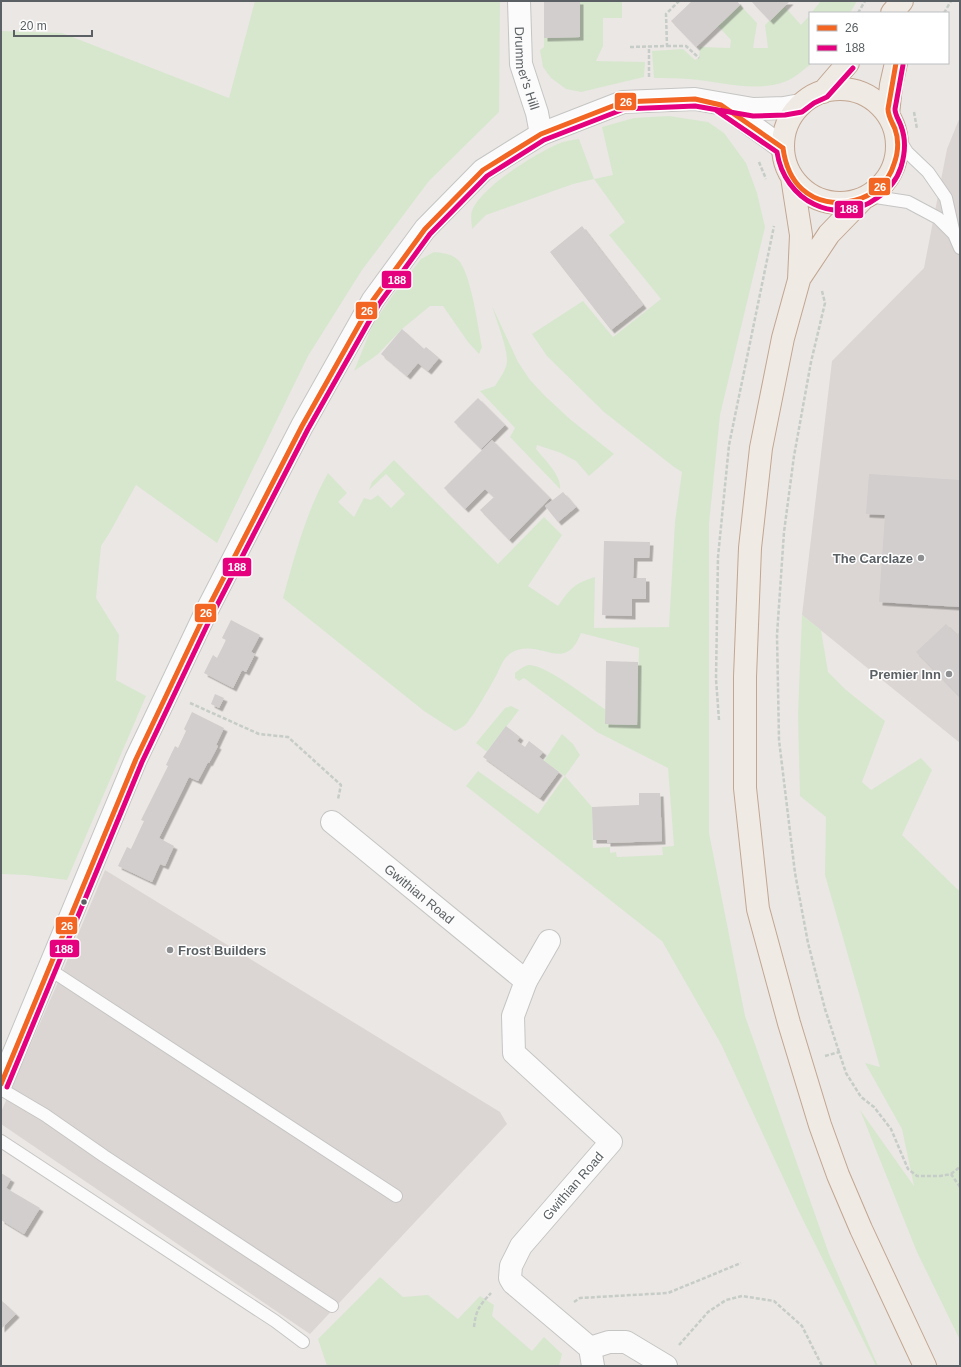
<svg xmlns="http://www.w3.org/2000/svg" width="961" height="1367" font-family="Arial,sans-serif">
<defs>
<filter id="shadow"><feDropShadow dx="3.5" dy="3.5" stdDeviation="0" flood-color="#0004"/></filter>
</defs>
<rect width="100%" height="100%" fill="#ebe7e4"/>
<path fill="#dbd6d4" d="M 960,117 L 960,743 L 802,615 L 832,361 L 924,268 L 947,149 Z
M 105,870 L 500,1112 L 507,1124 L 310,1334 L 1,1124 L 1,1112 L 58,982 Z"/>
<path fill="#d7e7ce" d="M 255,1 L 500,1 L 499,112 L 429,181 L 362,270 L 308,356 L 217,543 L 136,485 L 110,532 L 101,546 L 96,598 L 119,635 L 116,680 L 146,696 L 67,880 L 26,875 L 1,874 L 1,31 L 62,33 L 229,98 Z
M 580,1 L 622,1 L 622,18 L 603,18 L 603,46 L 596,61 L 645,62 L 644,77 L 581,92 L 566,89 L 551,78 L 543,67 L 540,50 L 544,47 L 544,38 L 580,37 Z
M 821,1 L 857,1 L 850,13 L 811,13 Z
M 740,5 L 757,23 L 753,48 L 768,48 L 765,25 L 784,6 L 801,25 L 810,15 L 810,63 L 812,63 C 803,70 794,79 784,82 C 752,93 719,81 688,79 C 677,78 665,78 654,78 L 652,51 L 683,49 L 695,60 L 699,58 L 700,47 L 730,48 L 731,40 L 718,26 Z
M 669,116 L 708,122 L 724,133 L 746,163 L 757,193 L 765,227 L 720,415 L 709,524 L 709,833 L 745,1016 L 829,1254 L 878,1366 L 876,1366 L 801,1216 L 721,1044 L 662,941 L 466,786 L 478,771 L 538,814 L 565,776 L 544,761 L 562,734 L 573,744 L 580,755 L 565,776 L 592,807 L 593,848 L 610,847 L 610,853 L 616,852 L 617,857 L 663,855 L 662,847 L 674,846 L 668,768 L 597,732 L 524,678 L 519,681 L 515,678 L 515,673 C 519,670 523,666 529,665 C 545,664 589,699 605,709 L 605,724 L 637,725 L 639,648 L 581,633 C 565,676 539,636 511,653 C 503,658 500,668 496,676 C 488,690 477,710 467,723 C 464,727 459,729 455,731 L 424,711 L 283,598 C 295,555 306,512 328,473 L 347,493 L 338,502 L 354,517 L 364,498 L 371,500 L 378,495 L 391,508 L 405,494 L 386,474 L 369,490 L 372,482 L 394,460 L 498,564 L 544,517 L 562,535 L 528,586 L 558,606 C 571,588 573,584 595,577 L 594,628 L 669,627 L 675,522 L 682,472 L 674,467 L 604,412 L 547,356 L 532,334 L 583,301 L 613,337 L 661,299 L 609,235 L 625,222 L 594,179 L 573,184 L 486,215 L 472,229 C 472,224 470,216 472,211 C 480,188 536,153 558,144 C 564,141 572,140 579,139 L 594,179 L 613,175 L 602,127 L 634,118 Z
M 434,252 C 441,253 450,253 457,259 C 471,270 478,328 482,347 L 479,354 L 468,342 L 443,306 L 430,306 L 402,329 L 377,355 L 354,371 L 373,324 L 392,296 L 421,259 Z
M 492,306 L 518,362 L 530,380 L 545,396 L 571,420 L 614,454 L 589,476 L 576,461 L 561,453 L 537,445 L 536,449 C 544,459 562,476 560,489 L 510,437 L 515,428 L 480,391 L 495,386 C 500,378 507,369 507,360 C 507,347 496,319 492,306 Z
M 802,615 L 821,630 L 828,672 L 846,690 L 885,721 L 862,782 L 871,790 L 921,758 L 932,770 L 902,835 L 956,888 L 960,891 L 960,1340 L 917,1252 L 860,1110 L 914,1186 L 902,1129 L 865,1063 L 880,1067 L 825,875 L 826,817 L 800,796 L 798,714 Z
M 511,706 L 519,710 L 487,752 L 476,743 L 505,708 Z
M 380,1277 L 403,1297 L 428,1295 L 458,1319 L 480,1296 L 494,1305 L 492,1316 L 532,1351 L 544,1337 L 562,1354 L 559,1366 L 327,1366 L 318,1339 Z"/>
<path fill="#d1cecd" filter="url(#shadow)" d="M 544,1 L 580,1 L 580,37 L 544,38 Z
M 692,1 L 737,1 L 740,5 L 696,47 L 671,21 Z
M 751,1 L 790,1 L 770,21 Z
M 582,226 L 643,305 L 611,330 L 550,252 Z
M 402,329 L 424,349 L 426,347 L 439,358 L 428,371 L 418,363 L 407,376 L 381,354 Z
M 478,398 L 505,425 L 481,449 L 454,422 Z
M 492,440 L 550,498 L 509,540 L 480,510 L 494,497 L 485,489 L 465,509 L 444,488 Z
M 869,474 L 960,480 L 960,607 L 879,602 L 885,515 L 866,514 Z
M 563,492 L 576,507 L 558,522 L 545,506 Z
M 604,541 L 650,542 L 649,558 L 634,558 L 633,578 L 646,578 L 646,599 L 632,599 L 632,616 L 602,615 Z
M 231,620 L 260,635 L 251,652 L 255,654 L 246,672 L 242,670 L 233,688 L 204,673 L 213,655 L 217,658 L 226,640 L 222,638 Z
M 946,624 L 957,635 L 960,631 L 960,697 L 916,652 Z
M 606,661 L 638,662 L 637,725 L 605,724 Z
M 215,694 L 224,698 L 219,708 L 211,704 Z
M 192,712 L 224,728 L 216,745 L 218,746 L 209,763 L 208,762 L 198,781 L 189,777 L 159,838 L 174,846 L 165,866 L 160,864 L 152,882 L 118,866 L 127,847 L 131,849 L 144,821 L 141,820 L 168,766 L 166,765 L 175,746 L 178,748 L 186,731 L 184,729 Z
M 506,726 L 520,737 L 517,741 L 525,747 L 529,741 L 543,752 L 539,757 L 559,772 L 540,798 L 483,757 Z
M 639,793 L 660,793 L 662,841 L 607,843 L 607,840 L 593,840 L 592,807 L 639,805 Z
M 1,1173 L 11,1179 L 6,1188 L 40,1208 L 24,1234 L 1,1220 Z
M 1,1300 L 16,1314 L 1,1329 Z"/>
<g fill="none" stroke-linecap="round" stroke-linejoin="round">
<defs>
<path id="service" d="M 897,136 L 907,152 L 928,172 L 946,198 L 954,234 L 960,248
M 869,196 L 908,202 L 938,218 L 954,234
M 49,969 L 396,1196
M 1,1089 L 45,1115 L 104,1156 L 332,1306
M 1,1141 L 275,1321 L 303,1342"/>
<g id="minor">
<path id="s1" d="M 519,1 L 521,64 L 537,113 L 541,134"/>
<path id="s2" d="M 332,822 L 526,981"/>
<path d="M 549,941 L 526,981 L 513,1016 L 514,1053 L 611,1142 L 521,1246 L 511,1266 L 510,1278 L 513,1283 L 590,1348 L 593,1366"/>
<path d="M 590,1348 L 609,1342 L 626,1342 L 666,1366"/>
</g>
<path id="tertiary" d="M 726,107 L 783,148
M 1,1084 L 136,759 L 206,612 L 302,426 L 373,300 L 425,229 L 483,170 L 541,134 L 623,102 L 695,99 L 753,109 L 784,108 L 800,105"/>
<path id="trunk" d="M 892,13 L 902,1
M783 146a57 57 0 1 1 114 0a57 57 0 1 1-114 0Z
M 823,92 L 848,63
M 888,115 L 891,85 L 896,63
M 792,177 L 801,235 L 799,280 L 783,338 L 761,448 L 750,548 L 745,677 L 745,788 L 758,909 L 789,1023 L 820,1125 L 838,1175 L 861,1229 L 925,1366
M 799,279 L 829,234 L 862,200"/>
</defs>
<use href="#service" stroke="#c5c5c4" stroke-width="14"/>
<use href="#minor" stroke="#c5c5c4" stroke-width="24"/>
<use href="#tertiary" stroke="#c5c5c4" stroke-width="24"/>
<use href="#trunk" stroke="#c2a691" stroke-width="24"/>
<path stroke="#c6ccc7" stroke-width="2.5" stroke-dasharray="4 2" stroke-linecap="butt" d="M 858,13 L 865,1
M 944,13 L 951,1
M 667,46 L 686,46 L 699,58
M 630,47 L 667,46 L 666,14 L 679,1
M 649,77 L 649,46
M 914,112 L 917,129
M 759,162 L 766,179
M 822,291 L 825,303 L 811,362 L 794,456 L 784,532 L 777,635 L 779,740 L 795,873 L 808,943 L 825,1009 L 839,1052
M 190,703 L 259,734 L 288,737 L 341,785 L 338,799
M 719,720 L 716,679 L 718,557 L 729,445 L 774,226
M 825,1056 L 839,1052 L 846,1073 L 861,1097 L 874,1107 L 891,1129 L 908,1169 L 917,1176 L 940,1176 L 951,1174 L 960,1187
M 951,1174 L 960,1167
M 574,1302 L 580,1298 L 668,1293 L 741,1263
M 474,1327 C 476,1310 479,1306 491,1293
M 679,1345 L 708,1312 L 726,1300 L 742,1296 L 774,1301 L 802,1326 L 822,1366"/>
<use href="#service" stroke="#fcfbfb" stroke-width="12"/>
<use href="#minor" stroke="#fcfbfb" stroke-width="22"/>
<use href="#tertiary" stroke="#fcfbfb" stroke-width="22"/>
<use href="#trunk" stroke="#f0eae4" stroke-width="22"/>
<defs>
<path id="bus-1" d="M 783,148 C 785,163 790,178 802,189 C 830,215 883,202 894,164 C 898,153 899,140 895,129 C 892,122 888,116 888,109 L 896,63
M 1,1084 L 136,759 L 206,612 L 302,426 L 373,300 L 425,229 L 483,170 L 541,134 L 623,102 L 695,99 L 721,105 L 783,148"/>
<path id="bus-2" d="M 717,111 L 777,152 C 784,200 836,228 877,198 C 887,191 897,180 901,167 C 905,154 906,139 901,126 C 899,120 895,115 895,109 L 903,65
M 7,1087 L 142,762 L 212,615 L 308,429 L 379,304 L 430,234 L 487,176 L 544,140 L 624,109 L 695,106 L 753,116 L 785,115 L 802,112 L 814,103 L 827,97 L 853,68"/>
</defs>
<use href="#bus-1" stroke="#fff" stroke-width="8"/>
<use href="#bus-2" stroke="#fff" stroke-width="8"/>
<use href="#bus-1" stroke="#f26522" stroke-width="5"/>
<use href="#bus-2" stroke="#e5007d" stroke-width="5"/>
</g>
<g fill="#8d8f90" stroke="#fff" stroke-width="1.5">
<circle cx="921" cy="558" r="4"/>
<circle cx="949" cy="674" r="4"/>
<circle cx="170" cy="950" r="4"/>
</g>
<circle fill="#5a6063" stroke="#fff" stroke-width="1.5" cx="84" cy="902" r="3.5"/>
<g text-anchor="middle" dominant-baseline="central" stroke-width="3" stroke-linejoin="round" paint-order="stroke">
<g font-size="13" fill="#5a6063" stroke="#fff">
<text stroke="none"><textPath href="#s1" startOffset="68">Drummer's Hill</textPath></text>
<text stroke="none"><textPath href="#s2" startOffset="113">Gwithian Road</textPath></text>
<text transform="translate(573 1186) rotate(-49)">Gwithian Road</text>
</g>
<g font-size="13" font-weight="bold" fill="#5a6063" stroke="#fff" text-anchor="end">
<text x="913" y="558">The Carclaze</text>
<text x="941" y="674">Premier Inn</text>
<text x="178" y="950" text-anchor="start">Frost Builders</text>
</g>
</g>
<g stroke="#fff" stroke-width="1.5">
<rect x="614" y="92" width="23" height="19" rx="4" fill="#f26522"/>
<rect x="868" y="177" width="23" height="19" rx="4" fill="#f26522"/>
<rect x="834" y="200" width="30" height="19" rx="4" fill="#e5007d"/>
<rect x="381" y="270" width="31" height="19" rx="4" fill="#e5007d"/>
<rect x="355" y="301" width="23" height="19" rx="4" fill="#f26522"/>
<rect x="222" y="557" width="30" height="20" rx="4" fill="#e5007d"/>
<rect x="194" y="603" width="23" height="20" rx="4" fill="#f26522"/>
<rect x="55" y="916" width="23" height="19" rx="4" fill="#f26522"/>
<rect x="49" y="939" width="31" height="19" rx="4" fill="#e5007d"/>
</g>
<g font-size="11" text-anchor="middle" font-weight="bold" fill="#fff">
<text x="626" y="106">26</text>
<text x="880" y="191">26</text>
<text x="849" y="213">188</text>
<text x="397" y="284">188</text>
<text x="367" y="315">26</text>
<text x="237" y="571">188</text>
<text x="206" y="617">26</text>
<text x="67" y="930">26</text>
<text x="64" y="953">188</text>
</g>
<rect width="961" height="1367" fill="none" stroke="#5a6063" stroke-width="4"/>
<rect x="809" y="12" width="140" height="52" fill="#ffffff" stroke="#bdbfc1"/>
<rect x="817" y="25" width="20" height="6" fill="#f26522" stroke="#bdbfc1"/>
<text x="845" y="32" font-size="12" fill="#5a6063">26</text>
<rect x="817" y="45" width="20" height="6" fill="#e5007d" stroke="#bdbfc1"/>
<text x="845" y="52" font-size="12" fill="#5a6063">188</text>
<path d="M14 30v6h78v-6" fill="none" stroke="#5a6063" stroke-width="2"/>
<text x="20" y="30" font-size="12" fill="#5a6063" stroke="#ffffff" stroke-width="3" paint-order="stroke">20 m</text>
</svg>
